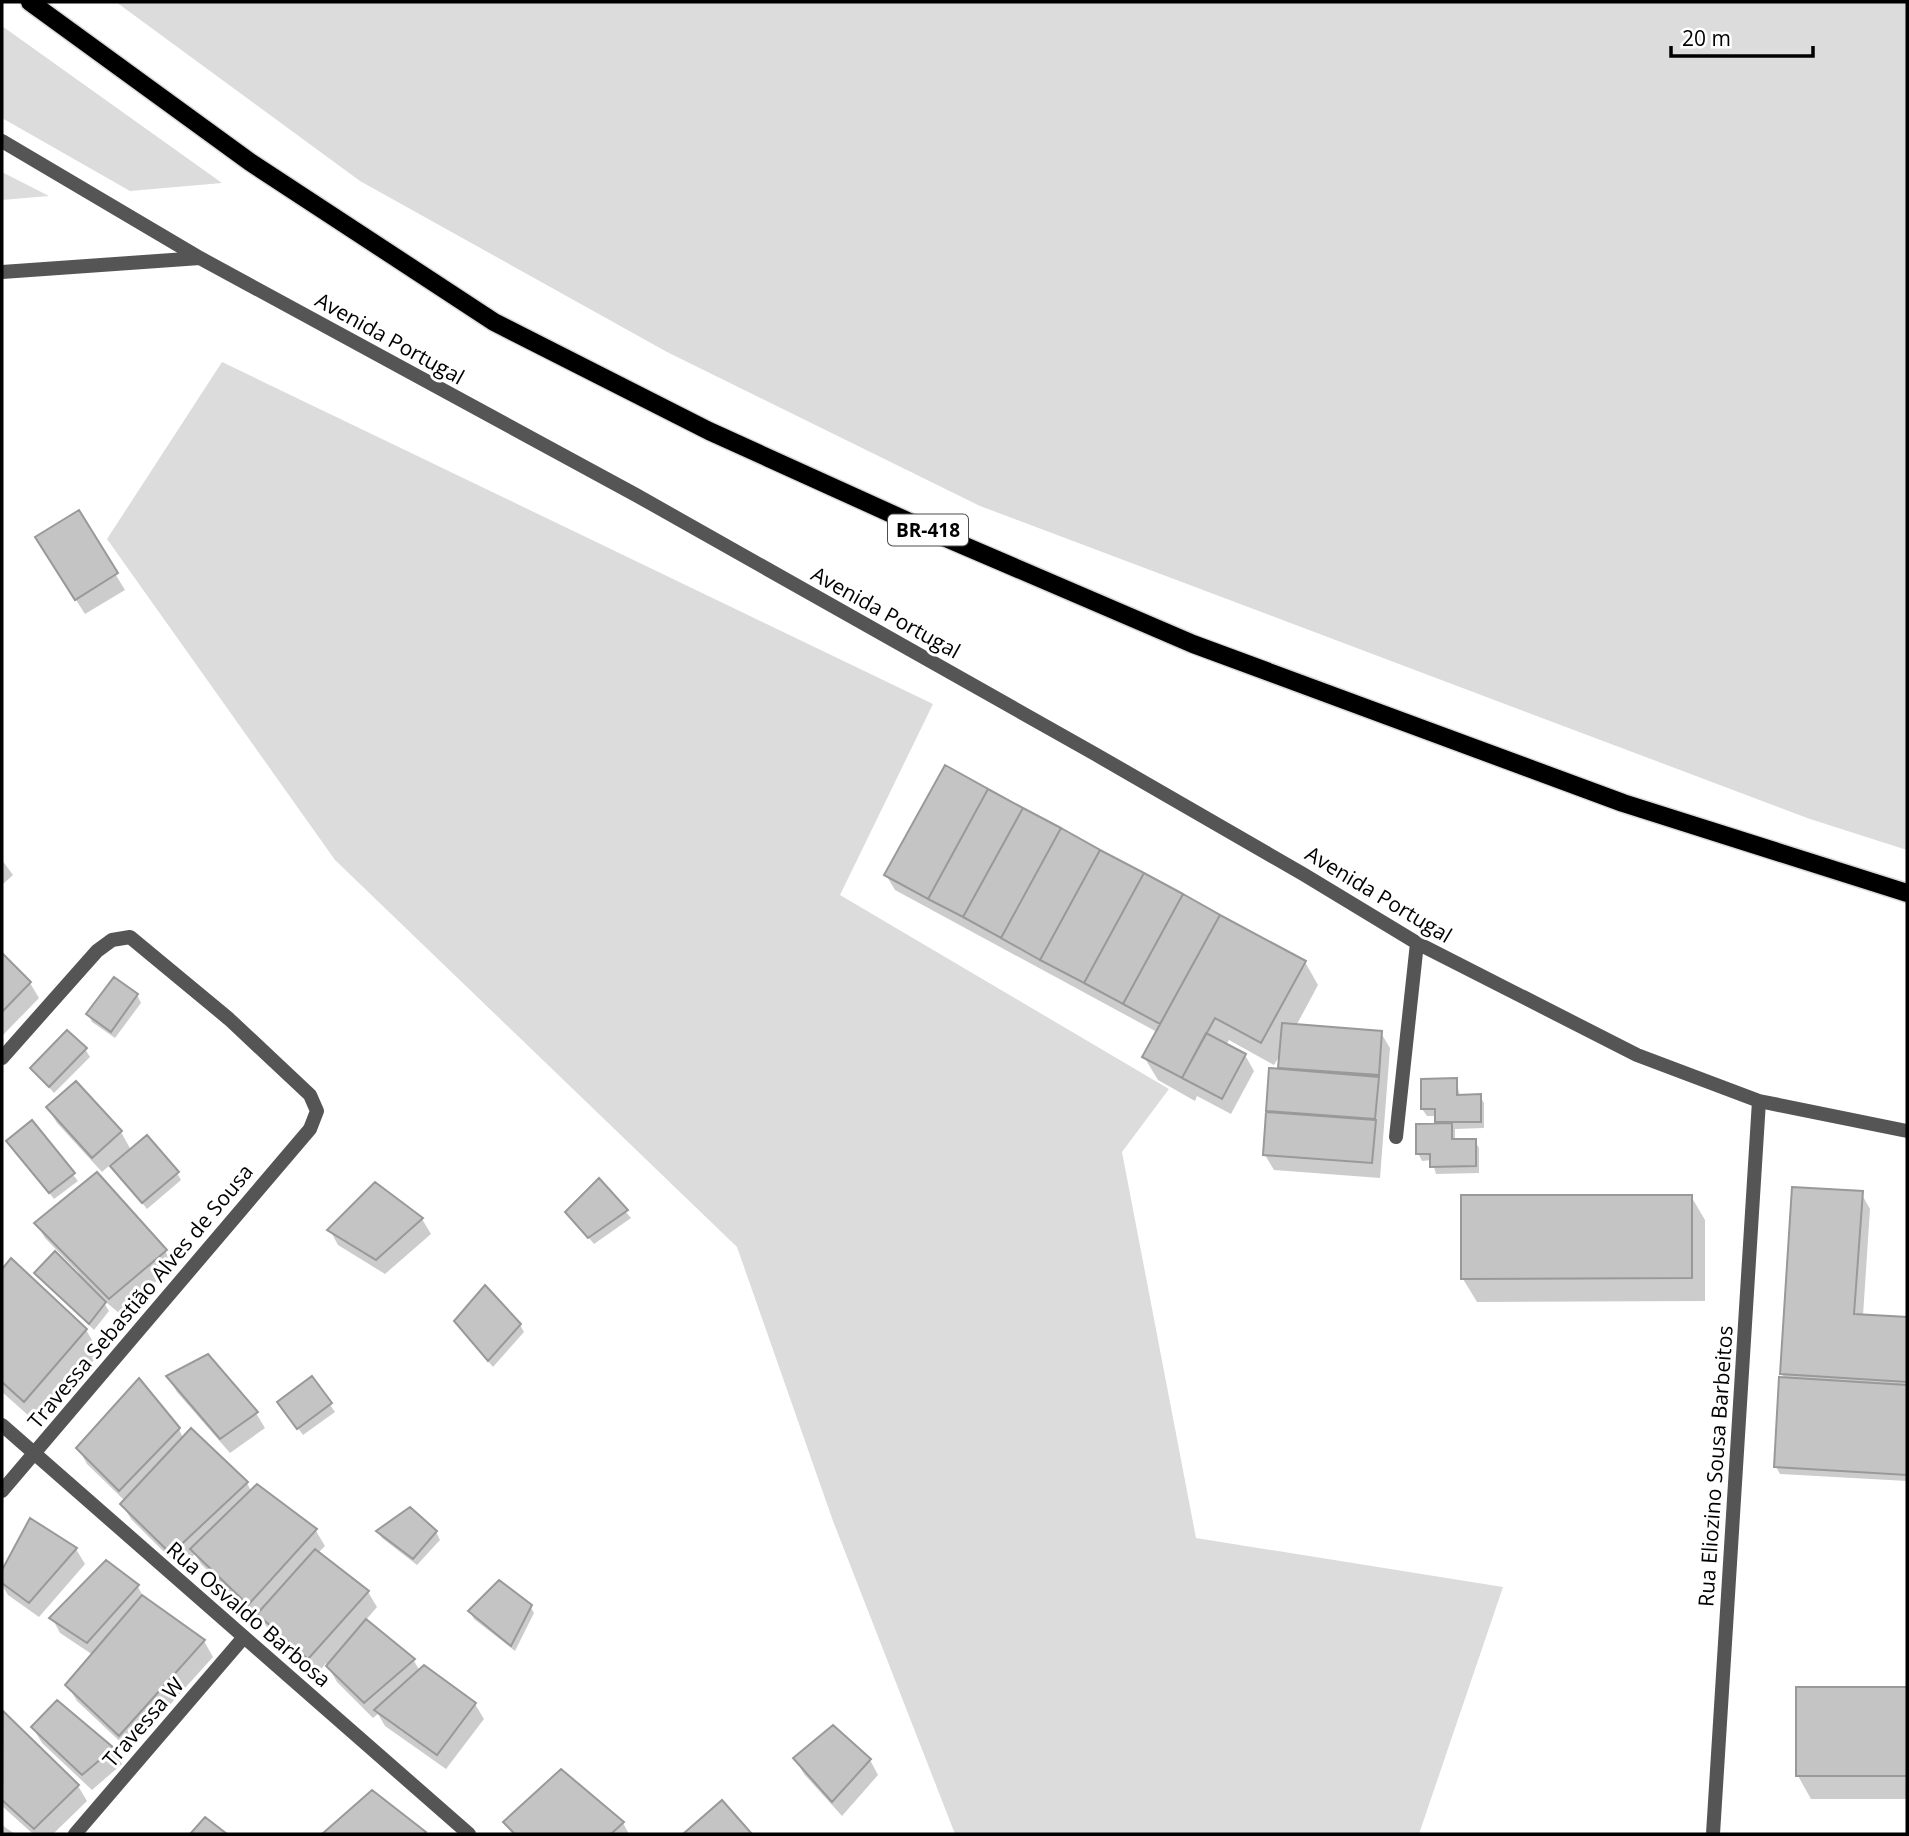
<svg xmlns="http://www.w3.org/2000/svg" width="1909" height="1836" font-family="'Open Sans',sans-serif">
<rect width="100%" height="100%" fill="#fff"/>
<path fill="#dcdcdc" d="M 116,2 L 1907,2 L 1907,850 L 1810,819 L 980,506 L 667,352 L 360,181 Z
M 2,26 L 222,183 L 130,191 L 2,118 Z
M 2,172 L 49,196 L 2,200 Z
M 222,362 L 933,704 L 840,895 L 1169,1089 L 1122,1152 L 1196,1538 L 1503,1587 L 1419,1834 L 955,1834 L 833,1521 L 737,1247 L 335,860 L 107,539 Z"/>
<path fill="#0003" d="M 78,513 L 125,590 L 85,614 L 46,553 Z
M 945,768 L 1305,962 L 1318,985 L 1296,1026 L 1381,1033 L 1390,1048 L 1380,1178 L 1274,1170 L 1265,1155 L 1271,1070 L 1280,1071 L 1282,1052 L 1274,1065 L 1229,1040 L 1226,1045 L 1245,1055 L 1254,1071 L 1231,1114 L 1197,1096 L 1195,1101 L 1158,1080 L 1144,1057 L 1157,1032 L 895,890 L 886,875 Z
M 2,860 L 13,875 L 2,885 Z
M 2,955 L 30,983 L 39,998 L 2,1036 Z
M 137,995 L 141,1003 L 115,1038 L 92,1022 L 88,1014 Z
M 85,1049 L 90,1057 L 54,1093 L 32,1068 Z
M 1456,1080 L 1460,1096 L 1480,1096 L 1484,1103 L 1484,1128 L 1455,1129 L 1455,1141 L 1475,1141 L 1479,1148 L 1479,1173 L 1436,1174 L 1432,1160 L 1422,1161 L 1418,1153 L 1437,1125 L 1437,1116 L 1427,1116 L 1422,1109 Z
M 76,1083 L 121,1132 L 131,1150 L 177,1173 L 181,1180 L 147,1209 L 111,1164 L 102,1172 L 57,1123 L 48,1108 Z
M 32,1123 L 78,1181 L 54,1199 L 13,1148 Z
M 599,1181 L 631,1218 L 594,1244 L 567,1212 Z
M 375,1185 L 422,1219 L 431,1234 L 385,1274 L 338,1245 L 330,1230 Z
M 1861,1193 L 1870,1209 L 1863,1316 L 1907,1319 L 1907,1481 L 1780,1474 L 1776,1467 L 1785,1379 L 1782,1374 Z
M 1691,1196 L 1705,1220 L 1705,1301 L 1477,1302 L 1463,1279 Z
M 36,1223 L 165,1251 L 174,1266 L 119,1313 L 101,1298 L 109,1311 L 94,1330 L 36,1273 L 79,1273 L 45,1238 Z
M 11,1261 L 86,1330 L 100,1353 L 38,1424 L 2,1392 L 2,1272 Z
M 520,1325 L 524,1332 L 493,1367 L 460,1328 Z
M 168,1377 L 256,1413 L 265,1428 L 230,1453 L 177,1392 Z
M 312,1379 L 335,1412 L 303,1435 L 284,1409 Z
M 179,1429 L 183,1438 L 247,1483 L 251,1491 L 257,1486 L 316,1531 L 325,1546 L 318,1553 L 368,1592 L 377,1607 L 365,1621 L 414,1661 L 420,1671 L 475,1704 L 484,1719 L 446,1769 L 385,1726 L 378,1714 L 373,1718 L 337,1682 L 326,1663 L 318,1673 L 268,1629 L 260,1616 L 257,1619 L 201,1564 L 195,1554 L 180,1568 L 131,1519 L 122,1504 L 125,1501 L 87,1464 L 78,1448 Z
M 31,1520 L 76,1549 L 85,1564 L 39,1617 L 8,1595 L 2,1585 L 2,1574 Z
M 378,1531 L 436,1532 L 440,1540 L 417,1565 L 382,1538 Z
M 106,1562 L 138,1587 L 146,1601 L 204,1641 L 213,1657 L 129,1750 L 77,1701 L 68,1686 L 93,1655 L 60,1633 L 52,1618 Z
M 530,1606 L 534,1613 L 515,1651 L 474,1619 L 470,1612 Z
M 1797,1689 L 1907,1689 L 1907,1799 L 1811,1799 L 1798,1776 Z
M 57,1703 L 113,1749 L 122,1764 L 92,1790 L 42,1743 L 33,1728 Z
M 3,1714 L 78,1786 L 87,1801 L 53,1834 L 33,1834 L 2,1806 Z
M 795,1758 L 870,1760 L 878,1775 L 842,1816 L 804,1774 Z
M 372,1792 L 425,1833 L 426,1834 L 324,1834 Z
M 505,1823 L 623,1823 L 629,1834 L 512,1834 Z
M 2,1825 L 15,1834 L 2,1834 Z"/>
<path fill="#c4c4c4" stroke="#999" stroke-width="2" d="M 79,510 L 118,573 L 75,600 L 35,537 Z
M 945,765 L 988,789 L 928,899 L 884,875 Z
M 988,789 L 1023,808 L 963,917 L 928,899 Z
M 1023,808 L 1061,828 L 1001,938 L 963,917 Z
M 1061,828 L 1100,850 L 1040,960 L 1001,938 Z
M 1100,850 L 1144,873 L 1084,983 L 1040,960 Z
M 1144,873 L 1183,894 L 1123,1004 L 1084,983 Z
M 1183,894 L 1220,915 L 1160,1024 L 1123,1004 Z
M 1220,915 L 1306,961 L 1261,1043 L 1215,1018 L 1182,1078 L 1142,1057 Z
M 2,953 L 31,982 L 2,1012 Z
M 114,977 L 138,994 L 111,1032 L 86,1014 Z
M 1282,1023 L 1382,1031 L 1379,1075 L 1278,1068 Z
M 67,1030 L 87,1048 L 49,1087 L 30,1068 Z
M 1206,1033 L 1246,1054 L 1222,1099 L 1182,1078 Z
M 1269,1068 L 1379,1077 L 1375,1119 L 1266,1111 Z
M 1457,1078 L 1457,1095 L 1481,1094 L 1481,1122 L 1435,1122 L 1435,1109 L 1421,1109 L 1421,1079 Z
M 76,1081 L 122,1131 L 92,1158 L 46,1107 Z
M 1266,1112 L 1376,1120 L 1372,1163 L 1263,1155 Z
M 32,1120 L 75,1173 L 49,1193 L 6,1141 Z
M 1452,1123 L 1452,1139 L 1476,1139 L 1476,1166 L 1430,1167 L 1430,1154 L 1416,1154 L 1416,1124 Z
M 147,1135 L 179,1172 L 142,1203 L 110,1166 Z
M 97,1172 L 167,1250 L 109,1299 L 34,1223 Z
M 599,1178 L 628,1210 L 588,1238 L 565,1212 Z
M 375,1182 L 423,1218 L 376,1260 L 327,1230 Z
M 1792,1187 L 1863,1191 L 1854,1314 L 1907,1317 L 1907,1382 L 1780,1374 Z
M 1461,1195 L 1692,1195 L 1692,1278 L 1461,1279 Z
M 55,1251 L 106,1302 L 89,1324 L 34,1273 Z
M 11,1258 L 87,1329 L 24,1402 L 2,1382 L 2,1269 Z
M 485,1285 L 521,1324 L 488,1361 L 454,1321 Z
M 208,1354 L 258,1412 L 220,1439 L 166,1376 Z
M 312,1376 L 332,1403 L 297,1429 L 277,1402 Z
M 1779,1377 L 1907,1385 L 1907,1475 L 1774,1467 Z
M 139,1378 L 180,1428 L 119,1491 L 76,1448 Z
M 191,1428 L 248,1482 L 171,1554 L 120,1504 Z
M 257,1484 L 317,1529 L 248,1605 L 190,1549 Z
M 410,1507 L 437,1531 L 413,1559 L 376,1531 Z
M 30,1518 L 77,1548 L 29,1603 L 2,1583 L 2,1570 Z
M 315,1549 L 369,1591 L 308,1659 L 257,1614 Z
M 106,1560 L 139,1585 L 87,1643 L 49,1618 Z
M 499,1580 L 532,1605 L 511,1646 L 468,1611 Z
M 142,1595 L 205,1640 L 119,1736 L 65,1685 Z
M 366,1619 L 415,1659 L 364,1703 L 326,1666 Z
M 424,1665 L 476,1703 L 437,1755 L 374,1710 Z
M 1796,1687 L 1907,1687 L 1907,1776 L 1796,1776 Z
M 57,1700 L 114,1748 L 82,1775 L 31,1727 Z
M 3,1711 L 79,1785 L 34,1829 L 2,1800 Z
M 833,1725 L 871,1759 L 832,1802 L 793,1758 Z
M 561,1769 L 624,1822 L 611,1834 L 515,1834 L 503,1822 Z
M 372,1790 L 426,1832 L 424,1834 L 322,1834 Z
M 722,1800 L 752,1834 L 683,1834 Z
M 205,1817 L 227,1834 L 190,1834 Z"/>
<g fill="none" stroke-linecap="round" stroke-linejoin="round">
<defs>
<path id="primary" d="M 30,2 L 250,162 L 494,322 L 709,431 L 925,529 L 1193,644 L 1623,803 L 1907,893"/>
</defs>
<use href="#primary" stroke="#dbdbdb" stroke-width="21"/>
<path stroke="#555" stroke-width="14" d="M 2,141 L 200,258 L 636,495 L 1095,754 L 1303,874 L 1417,943 L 1637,1055 L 1759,1101 L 1907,1131
M 2,272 L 200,258
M 2,1058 L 97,951 L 112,940 L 130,937 L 229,1019 L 310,1095 L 317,1111 L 310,1129 L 2,1491
M 1396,1137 L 1417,943
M 2,1425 L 469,1834
M 75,1834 L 244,1637
M 1713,1834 L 1759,1101"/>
<use href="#primary" stroke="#000" stroke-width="18"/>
</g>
<g text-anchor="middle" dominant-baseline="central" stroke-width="6" stroke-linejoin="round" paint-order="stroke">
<rect fill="#fff" stroke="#4c4c4c" stroke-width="2" x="888" y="514.5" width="80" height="31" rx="5"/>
<g font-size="19" font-weight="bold" fill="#000">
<text x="928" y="530">BR-418</text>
</g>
<g font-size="21" fill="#000" stroke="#fff">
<text transform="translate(390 338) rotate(29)">Avenida Portugal</text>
<text transform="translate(886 612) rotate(29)">Avenida Portugal</text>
<text transform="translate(1379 894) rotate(31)">Avenida Portugal</text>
<text transform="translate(140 1296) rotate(-50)">Travessa Sebastião Alves de Sousa</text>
<text transform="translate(1715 1466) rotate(-86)">Rua Eliozino Sousa Barbeitos</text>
<text transform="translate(249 1614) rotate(41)">Rua Osvaldo Barbosa</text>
<text transform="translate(143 1722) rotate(-49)">Travessa W</text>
</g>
</g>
<rect width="1909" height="1836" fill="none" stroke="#000000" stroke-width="7"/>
<path d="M1671 46v10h142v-10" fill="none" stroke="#000000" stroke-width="3.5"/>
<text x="1682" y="46" font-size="21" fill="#000000" stroke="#ffffff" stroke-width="5" paint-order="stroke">20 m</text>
</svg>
